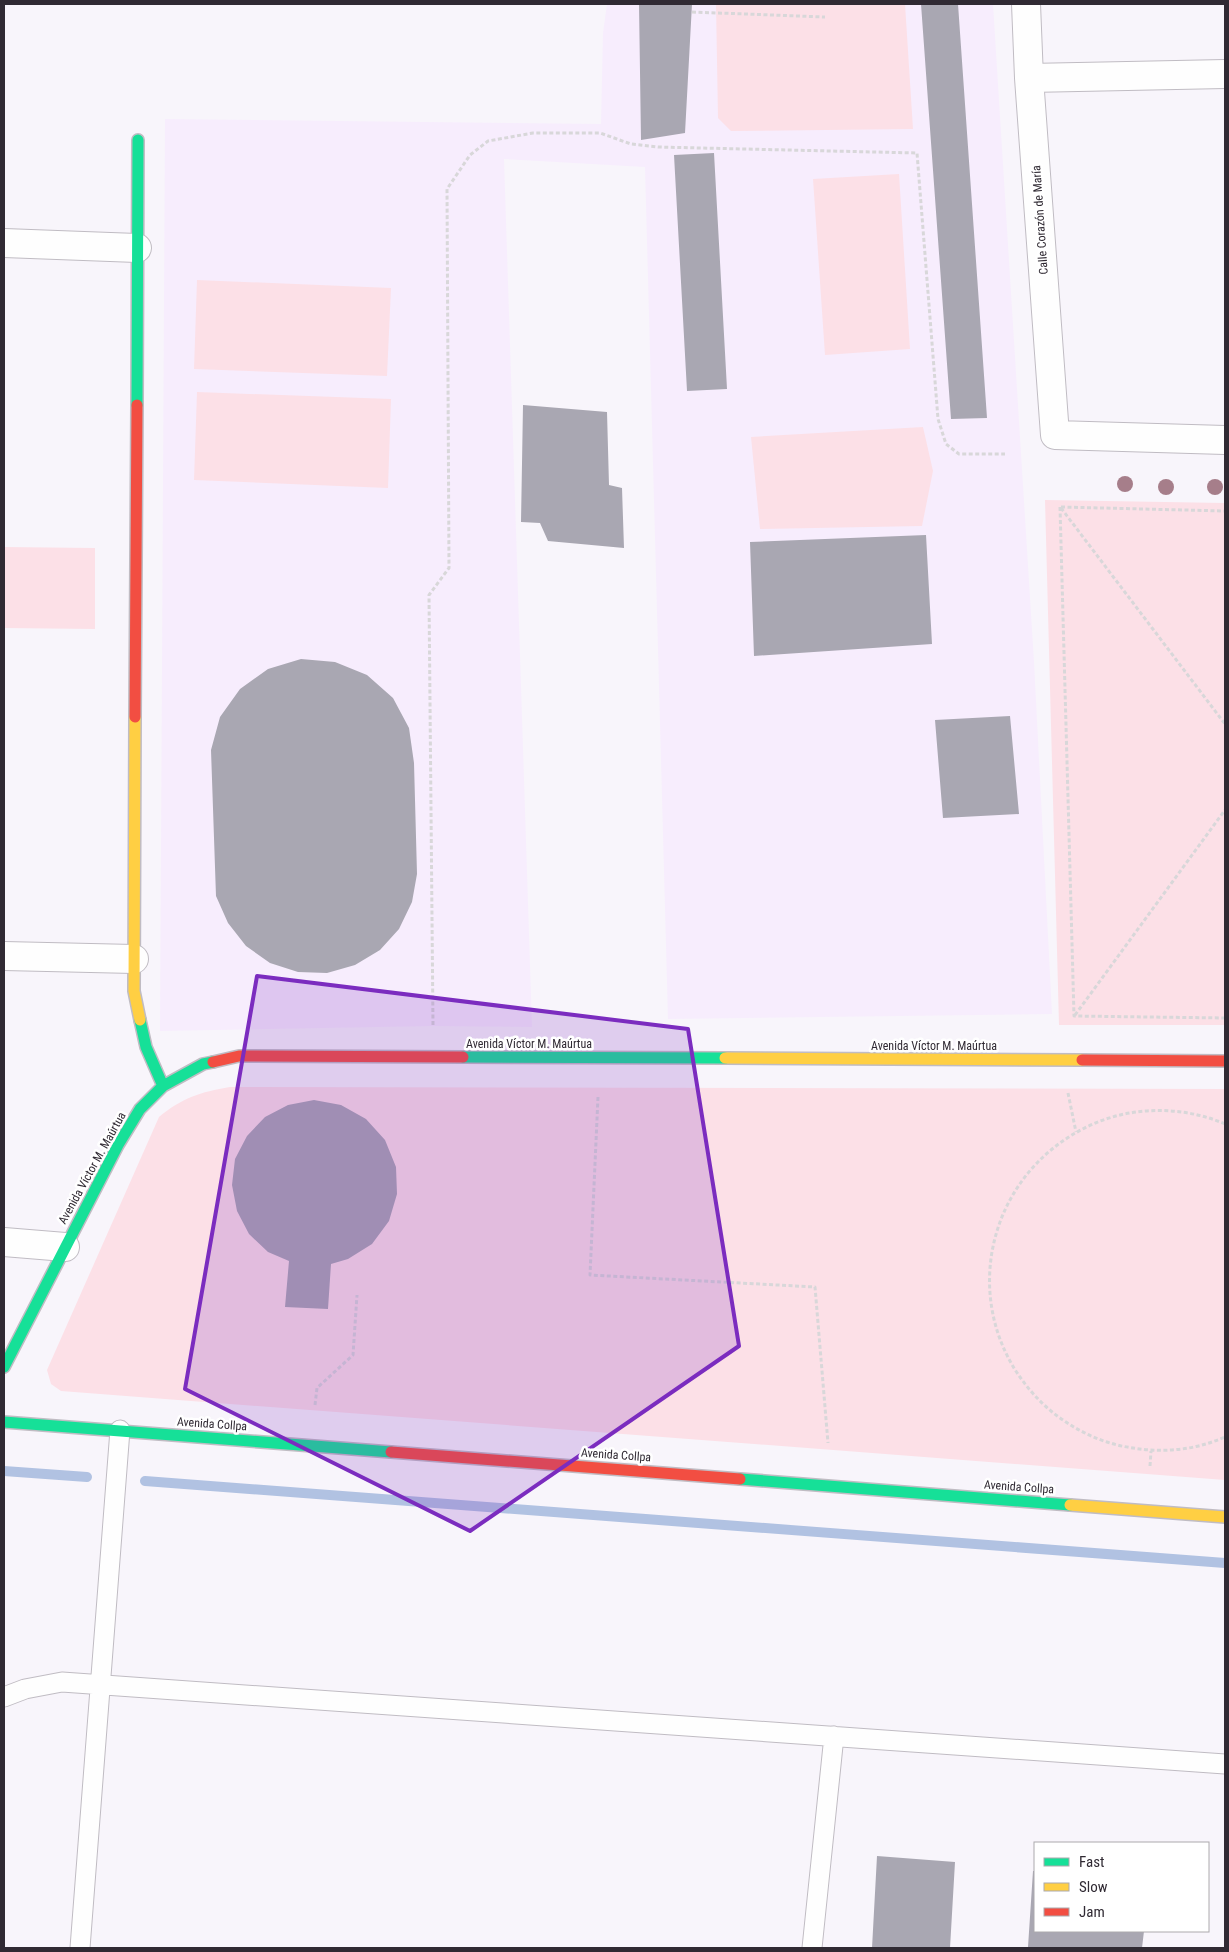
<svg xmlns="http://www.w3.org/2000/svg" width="1229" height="1952" font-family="'Roboto Condensed',sans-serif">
<rect width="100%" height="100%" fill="#f8f5fb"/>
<path fill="#f7edfd" d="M 607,4 L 993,4 L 1034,662 L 1052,1014 L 668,1019 L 645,167 L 504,159 L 532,1027 L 433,1026 L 160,1031 L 165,119 L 601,124 L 603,33 Z"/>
<path fill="#fce0e7" d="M 716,4 L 905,4 L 913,129 L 731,131 L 718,118 Z
M 899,174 L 910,349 L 825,355 L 813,179 Z
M 197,280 L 391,288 L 387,376 L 194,369 Z
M 197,392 L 391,399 L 388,488 L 194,480 Z
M 923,427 L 933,471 L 922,526 L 760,529 L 751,437 Z
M 1045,500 L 1225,503 L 1225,1025 L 1059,1025 Z
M 4,547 L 95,548 L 95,629 L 4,628 Z
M 230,1087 L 1225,1089 L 1225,1480 L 61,1391 L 51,1384 L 47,1370 L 159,1117 C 182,1098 200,1092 230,1087 Z"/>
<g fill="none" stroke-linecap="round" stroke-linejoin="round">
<path stroke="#b1c2e2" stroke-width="10" d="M 4,1471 L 87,1477
M 145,1481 L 1225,1563"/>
</g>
<path fill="#a9a7b2" d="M 639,4 L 692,4 L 685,133 L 641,140 Z
M 921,4 L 958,4 L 987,418 L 951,419 Z
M 714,153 L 727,389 L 687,391 L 674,155 Z
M 523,405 L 607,412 L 609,485 L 622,488 L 624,548 L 548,541 L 540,523 L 521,522 Z
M 926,535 L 932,644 L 754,656 L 750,542 Z
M 301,659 L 335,662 L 367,675 L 393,698 L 409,728 L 414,763 L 417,874 L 412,902 L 399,929 L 380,950 L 355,965 L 327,973 L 298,972 L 270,963 L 246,946 L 228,923 L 216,896 L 211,750 L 220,717 L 240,689 L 268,669 Z
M 1010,716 L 1019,814 L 943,818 L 935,720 Z
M 314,1100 L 341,1105 L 366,1119 L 385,1140 L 396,1167 L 397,1194 L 389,1221 L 372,1244 L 348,1259 L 331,1264 L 328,1309 L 285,1307 L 289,1261 L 268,1252 L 249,1234 L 237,1211 L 232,1185 L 235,1159 L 247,1136 L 265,1117 L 288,1105 Z
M 877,1856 L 955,1862 L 950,1948 L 872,1948 Z
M 1033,1871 L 1035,1871 L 1035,1931 L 1144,1931 L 1142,1948 L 1028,1947 Z"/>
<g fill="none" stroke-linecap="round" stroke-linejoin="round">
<defs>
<path id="lane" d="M 4,1697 L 25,1689 L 62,1682 L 1225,1764
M 80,1948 L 120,1430
M 812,1948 L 834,1736"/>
<path id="street" d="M 1026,4 L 1029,78 L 1055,435 L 1225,440
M 1029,78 L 1225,74
M 4,243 L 137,248
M 4,956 L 134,959
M 4,1242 L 65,1247"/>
<path id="fast" d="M 137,405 L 138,140
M 140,1020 L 146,1047 L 163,1086
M 463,1057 L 725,1058
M 4,1367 L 118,1145 L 140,1109 L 163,1086 L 203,1064 L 213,1062
M 4,1422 L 391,1452
M 740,1479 L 1070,1505"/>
<path id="slow" d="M 135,717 L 134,991 L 140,1020
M 725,1058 L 1082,1060
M 1070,1505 L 1225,1517"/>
<path id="jam" d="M 135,717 L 137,405
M 1082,1060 L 1225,1061
M 213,1062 L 239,1056 L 463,1057
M 391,1452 L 740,1479"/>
</defs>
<use href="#lane" stroke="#c0bcc3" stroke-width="21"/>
<use href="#street" stroke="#c0bcc3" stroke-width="30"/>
<use href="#fast" stroke="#c0bcc3" stroke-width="14"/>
<use href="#slow" stroke="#c0bcc3" stroke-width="14"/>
<use href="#jam" stroke="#c0bcc3" stroke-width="14"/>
<path stroke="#d8d7d9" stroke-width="3" stroke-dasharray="4 2.5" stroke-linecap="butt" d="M 692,12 L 825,17
M 1060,507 L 1074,1016 L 1225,1018
M 1061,507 L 1225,511
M 1061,508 L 1225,724
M 1075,1015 L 1225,810
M 433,1025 L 429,595 L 449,568 L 447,189 L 470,155 L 488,141 L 533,133 L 600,133 L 631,144 L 658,147 L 917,153 L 938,419 L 946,444 L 959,454 L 1005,454
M 1068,1093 L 1076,1132
M 598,1097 L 590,1275 L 815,1287 L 828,1443
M 1225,1124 C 1184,1106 1134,1106 1093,1124 C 976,1176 953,1328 1051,1411 C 1074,1430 1103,1444 1133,1448 C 1165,1453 1195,1450 1225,1437
M 315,1405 L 317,1388 L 353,1355 L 357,1295
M 1150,1466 L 1151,1451"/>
<use href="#lane" stroke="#fefefe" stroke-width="19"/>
<use href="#street" stroke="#fefefe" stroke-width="28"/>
<use href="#fast" stroke="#16e098" stroke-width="11"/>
<use href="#slow" stroke="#ffcf43" stroke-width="11"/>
<use href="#jam" stroke="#f24e42" stroke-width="11"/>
</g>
<g fill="#a67e8a">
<circle cx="1125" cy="484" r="8"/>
<circle cx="1166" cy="487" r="8"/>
<circle cx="1215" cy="487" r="8"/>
</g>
<path fill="#7b2cbf" fill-opacity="0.2" stroke="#7b2cbf" stroke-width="4" stroke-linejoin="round" d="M 257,976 L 688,1029 L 739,1346 L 470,1531 L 185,1389 Z"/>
<g text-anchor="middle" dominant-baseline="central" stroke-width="5" stroke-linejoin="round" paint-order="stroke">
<g font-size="12" fill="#302a33" stroke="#fff">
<text transform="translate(1040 220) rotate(-94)">Calle Corazón de María</text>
<text x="529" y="1044">Avenida Víctor M. Maúrtua</text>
<text x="934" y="1046">Avenida Víctor M. Maúrtua</text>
<text transform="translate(92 1168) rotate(-61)">Avenida Víctor M. Maúrtua</text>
<text transform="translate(212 1424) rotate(4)">Avenida Collpa</text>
<text transform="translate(616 1455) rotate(4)">Avenida Collpa</text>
<text transform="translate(1019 1487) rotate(4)">Avenida Collpa</text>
</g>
</g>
<rect width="1229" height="1952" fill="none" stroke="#302a33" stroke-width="10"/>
<rect x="1034" y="1842" width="175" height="90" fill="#ffffff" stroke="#acaaad"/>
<rect x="1044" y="1858" width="25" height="8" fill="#16e098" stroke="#acaaad"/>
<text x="1079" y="1867" font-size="15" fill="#302a33">Fast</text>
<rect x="1044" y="1883" width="25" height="8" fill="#ffcf43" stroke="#acaaad"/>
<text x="1079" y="1892" font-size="15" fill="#302a33">Slow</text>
<rect x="1044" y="1908" width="25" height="8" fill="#f24e42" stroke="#acaaad"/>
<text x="1079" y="1917" font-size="15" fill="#302a33">Jam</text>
</svg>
